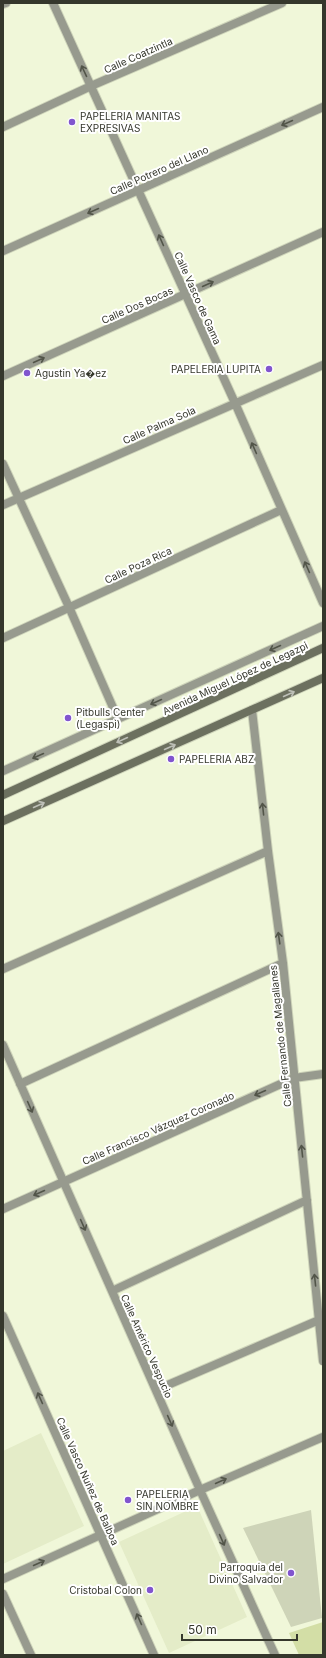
<svg xmlns="http://www.w3.org/2000/svg" width="326" height="1658" font-family="Inter,sans-serif">
<rect width="100%" height="100%" fill="#f0f7d9"/>
<path fill="#e4ecc8" d="M 41,1433 L 84,1526 L 3,1564 L 3,1451 Z
M 197,1506 L 247,1617 L 169,1653 L 119,1542 Z"/>
<path fill="#d3dea6" d="M 323,1622 L 323,1655 L 299,1655 L 289,1633 Z"/>
<path fill="#ced4b8" d="M 311,1510 L 322,1618 L 291,1627 L 243,1528 Z"/>
<g fill="none" stroke-linecap="round" stroke-linejoin="round">
<defs>
<path id="street" d="M 53,3 L 235,403 L 323,603
M 3,4 L 6,3
M 3,127 L 91,86 L 282,3
M 3,251 L 323,107
M 3,376 L 323,232
M 3,464 L 69,607 L 118,719
M 3,505 L 323,365
M 3,638 L 281,510
M 252,710 L 268,851 L 283,963 L 323,1361
M 3,771 L 323,626
M 3,969 L 268,851
M 3,1045 L 200,1490 L 275,1655
M 20,1084 L 283,963
M 3,1209 L 294,1078 L 323,1074
M 112,1291 L 307,1200
M 3,1316 L 154,1655
M 156,1390 L 319,1320
M 3,1579 L 200,1490 L 323,1437
M 3,1594 L 31,1655"/>
<path id="secondary" d="M 3,795 L 323,648
M 3,821 L 323,678"/>
</defs>
<use href="#street" stroke="#ced4ba" stroke-width="10"/>
<use href="#secondary" stroke="#ced4ba" stroke-width="10"/>
<use href="#street" stroke="#979a8e" stroke-width="8"/>
<use href="#secondary" stroke="#6c705f" stroke-width="8"/>
</g>
<defs><path id="oneway-shaft" d="M-6 0H5M1.5-3L5.5 0L1.5 3" fill="none" stroke-width="1.6" stroke-linecap="round" stroke-linejoin="round"/></defs>
<g stroke="#525549">
<use href="#oneway-shaft" transform="translate(84 71) rotate(-115)"/>
<use href="#oneway-shaft" transform="translate(287 123) rotate(156)"/>
<use href="#oneway-shaft" transform="translate(93 211) rotate(156)"/>
<use href="#oneway-shaft" transform="translate(161 240) rotate(-114)"/>
<use href="#oneway-shaft" transform="translate(208 284) rotate(-24)"/>
<use href="#oneway-shaft" transform="translate(39 360) rotate(-24)"/>
<use href="#oneway-shaft" transform="translate(254 448) rotate(-114)"/>
<use href="#oneway-shaft" transform="translate(307 567) rotate(-114)"/>
<use href="#oneway-shaft" transform="translate(275 648) rotate(156)"/>
<use href="#oneway-shaft" transform="translate(156 702) rotate(156)"/>
<use href="#oneway-shaft" transform="translate(38 756) rotate(156)"/>
<use href="#oneway-shaft" transform="translate(263 809) rotate(-96)"/>
<use href="#oneway-shaft" transform="translate(279 938) rotate(-98)"/>
<use href="#oneway-shaft" transform="translate(260 1093) rotate(156)"/>
<use href="#oneway-shaft" transform="translate(30 1107) rotate(66)"/>
<use href="#oneway-shaft" transform="translate(302 1151) rotate(-96)"/>
<use href="#oneway-shaft" transform="translate(39 1193) rotate(156)"/>
<use href="#oneway-shaft" transform="translate(83 1225) rotate(66)"/>
<use href="#oneway-shaft" transform="translate(315 1280) rotate(-96)"/>
<use href="#oneway-shaft" transform="translate(40 1398) rotate(-114)"/>
<use href="#oneway-shaft" transform="translate(170 1421) rotate(66)"/>
<use href="#oneway-shaft" transform="translate(221 1481) rotate(-24)"/>
<use href="#oneway-shaft" transform="translate(222 1540) rotate(66)"/>
<use href="#oneway-shaft" transform="translate(39 1563) rotate(-24)"/>
<use href="#oneway-shaft" transform="translate(139 1619) rotate(-114)"/>
</g>
<g stroke="#bdbfb7">
<use href="#oneway-shaft" transform="translate(289 694) rotate(-24)"/>
<use href="#oneway-shaft" transform="translate(122 740) rotate(155)"/>
<use href="#oneway-shaft" transform="translate(170 747) rotate(-24)"/>
<use href="#oneway-shaft" transform="translate(39 805) rotate(-24)"/>
</g>
<g fill="#8155ce" stroke="#fff" stroke-width="1.5">
<circle cx="72" cy="122" r="4"/>
<circle cx="269" cy="369" r="4"/>
<circle cx="27" cy="373" r="4"/>
<circle cx="68" cy="718" r="4"/>
<circle cx="171" cy="759" r="4"/>
<circle cx="128" cy="1500" r="4"/>
<circle cx="291" cy="1573" r="4"/>
<circle cx="150" cy="1590" r="4"/>
</g>
<g text-anchor="middle" dominant-baseline="central" stroke-width="4" stroke-linejoin="round" paint-order="stroke">
<g font-size="10" fill="#35372c" stroke="#fff">
<text transform="translate(138 55) rotate(-24)">Calle Coatzintla</text>
<text transform="translate(159 170) rotate(-24)">Calle Potrero del Llano</text>
<text transform="translate(198 298) rotate(66)">Calle Vasco de Gama</text>
<text transform="translate(137 305) rotate(-24)">Calle Dos Bocas</text>
<text transform="translate(159 425) rotate(-24)">Calle Palma Sola</text>
<text transform="translate(138 565) rotate(-25)">Calle Poza Rica</text>
<text transform="translate(235 678) rotate(-25)">Avenida Miguel López de Legazpi</text>
<text transform="translate(280 1036) rotate(-96)">Calle Fernando de Magallanes</text>
<text transform="translate(158 1128) rotate(-24)">Calle Francisco Vázquez Coronado</text>
<text transform="translate(147 1346) rotate(66)">Calle Américo Vespucio</text>
<text transform="translate(88 1481) rotate(66)">Calle Vasco Nuñez de Balboa</text>
</g>
<g font-size="10" fill="#35372c" stroke="#fff" text-anchor="start">
<text x="80" y="116">PAPELERIA MANITAS<tspan x="80" dy="12">EXPRESIVAS</tspan></text>
<text x="261" y="369" text-anchor="end">PAPELERIA LUPITA</text>
<text x="35" y="373">Agustin Ya�ez</text>
<text x="76" y="712">Pitbulls Center<tspan x="76" dy="12">(Legaspi)</tspan></text>
<text x="179" y="759">PAPELERIA ABZ</text>
<text x="136" y="1494">PAPELERIA<tspan x="136" dy="12">SIN NOMBRE</tspan></text>
<text x="283" y="1567" text-anchor="end">Parroquia del<tspan x="283" dy="12">Divino Salvador</tspan></text>
<text x="142" y="1590" text-anchor="end">Cristobal Colon</text>
</g>
</g>
<rect width="326" height="1658" fill="none" stroke="#35372c" stroke-width="8"/>
<path d="M182 1634v6h115v-6" fill="none" stroke="#35372c" stroke-width="2"/>
<text x="188" y="1634" font-size="12" fill="#35372c" stroke="#ffffff" stroke-width="3" paint-order="stroke">50 m</text>
</svg>
